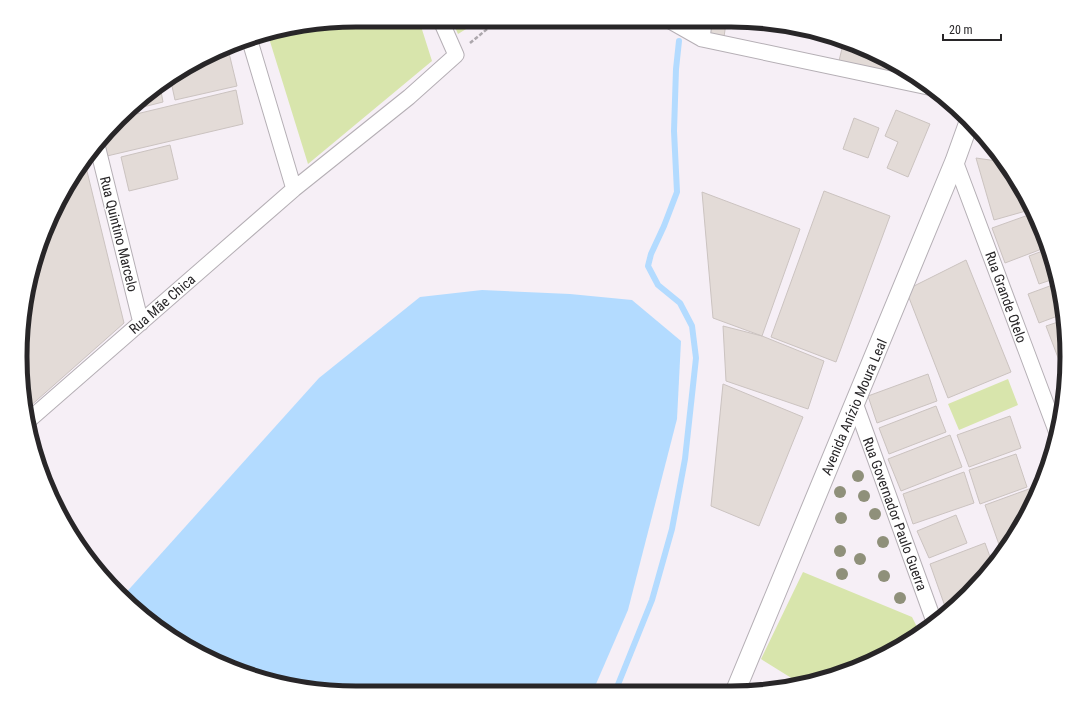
<svg xmlns="http://www.w3.org/2000/svg" width="1087" height="713" font-family="'Roboto Condensed',sans-serif">
<rect width="100%" height="100%" fill="#f6eff6"/>
<path fill="#d8e5ac" d="M 357,20 L 419,20 L 432,61 L 308,164 L 268,35 Z
M 452,21 L 479,21 L 458,34 Z
M 1008,379 L 1018,405 L 959,430 L 948,404 Z
M 803,572 L 912,617 L 920,633 L 879,658 L 817,682 L 801,684 L 761,659 Z"/>
<path fill="#b3dbff" d="M 482,290 L 570,294 L 632,300 L 681,341 L 677,419 L 628,610 L 593,691 L 312,690 L 208,658 L 134,609 L 123,596 L 319,378 L 420,297 Z"/>
<g fill="none" stroke-linecap="round" stroke-linejoin="round">
<path stroke="#b3dbff" stroke-width="6" d="M 615,692 L 652,600 L 672,529 L 685,459 L 696,358 L 692,326 L 680,303 L 658,285 L 648,266 L 651,254 L 664,226 L 677,192 L 674,131 L 676,69 L 679,41"/>
</g>
<path fill="#e3dbd7" stroke="#cbc3c0" d="M 711,22 L 726,23 L 724,37 L 710,34 Z
M 843,44 L 879,55 L 918,80 L 839,61 Z
M 229,53 L 237,86 L 175,100 L 170,77 L 207,58 Z
M 160,86 L 163,102 L 135,109 Z
M 236,90 L 243,124 L 107,156 L 103,139 L 128,116 Z
M 896,110 L 930,124 L 908,177 L 887,168 L 898,142 L 885,136 Z
M 854,118 L 879,128 L 868,158 L 843,149 Z
M 170,145 L 178,179 L 129,191 L 121,157 Z
M 976,158 L 1004,162 L 1033,209 L 994,220 Z
M 83,163 L 85,163 L 124,323 L 28,408 L 21,334 L 46,228 Z
M 824,191 L 890,216 L 836,362 L 771,337 Z
M 702,192 L 800,229 L 762,336 L 713,318 Z
M 1034,213 L 1047,247 L 1005,263 L 992,228 Z
M 1048,249 L 1056,270 L 1057,278 L 1039,284 L 1029,256 Z
M 966,260 L 1011,372 L 948,398 L 906,290 Z
M 1058,283 L 1063,314 L 1039,323 L 1028,294 Z
M 1064,320 L 1066,335 L 1065,376 L 1046,326 Z
M 723,326 L 762,336 L 824,361 L 808,409 L 726,381 Z
M 928,374 L 937,401 L 877,423 L 868,396 Z
M 723,384 L 803,417 L 759,526 L 711,506 Z
M 936,406 L 946,432 L 889,454 L 879,428 Z
M 1010,416 L 1021,448 L 969,467 L 957,435 Z
M 950,435 L 962,467 L 901,491 L 888,459 Z
M 1016,454 L 1027,487 L 980,504 L 969,470 Z
M 964,472 L 974,503 L 913,524 L 903,494 Z
M 1040,485 L 1022,525 L 1002,553 L 985,505 Z
M 956,515 L 967,543 L 929,558 L 917,531 Z
M 985,543 L 993,565 L 983,579 L 947,612 L 930,564 Z"/>
<g fill="none" stroke-linecap="round" stroke-linejoin="round">
<defs>
<path id="minor" d="M 672,22 L 702,39 L 928,87
M 249,38 L 294,189
M 702,39 L 704,22
M 97,145 L 141,323
M 955,161 L 1057,433
M 855,403 L 935,624
M 29,420 L 294,189 L 409,97 L 456,55 L 441,21"/>
<path id="tertiary" d="M 735,692 L 955,161 L 969,122"/>
</defs>
<use href="#minor" stroke="#b5afb5" stroke-width="17"/>
<use href="#tertiary" stroke="#b5afb5" stroke-width="21"/>
<path stroke="#aca7ac" stroke-width="2.5" stroke-dasharray="4 2" stroke-linecap="butt" d="M 470,43 L 497,21"/>
<use href="#minor" stroke="#fff" stroke-width="15"/>
<use href="#tertiary" stroke="#fff" stroke-width="19"/>
</g>
<g fill="#8f907a">
<circle cx="858" cy="476" r="6"/>
<circle cx="840" cy="492" r="6"/>
<circle cx="864" cy="496" r="6"/>
<circle cx="875" cy="514" r="6"/>
<circle cx="841" cy="518" r="6"/>
<circle cx="883" cy="542" r="6"/>
<circle cx="840" cy="551" r="6"/>
<circle cx="860" cy="559" r="6"/>
<circle cx="842" cy="574" r="6"/>
<circle cx="884" cy="576" r="6"/>
<circle cx="900" cy="598" r="6"/>
</g>
<g text-anchor="middle" dominant-baseline="central" stroke-width="3" stroke-linejoin="round" paint-order="stroke">
<g font-size="14" fill="#282628" stroke="#fff">
<text transform="translate(119 234) rotate(76)">Rua Quintino Marcelo</text>
<text transform="translate(1006 297) rotate(70)">Rua Grande Otelo</text>
<text transform="translate(162 304) rotate(-41)">Rua Mãe Chica</text>
<text transform="translate(854 407) rotate(-67)">Avenida Anízio Moura Leal</text>
<text transform="translate(895 514) rotate(70)">Rua Governador Paulo Guerra</text>
</g>
</g>
<path d="M0 0H1087V713H0ZM356 27H731A329 329 0 0 1 1060 356V357A329 329 0 0 1 731 686H356A329 329 0 0 1 27 357V356A329 329 0 0 1 356 27Z" fill="#fff" fill-rule="evenodd"/>
<path fill="none" stroke="#282628" stroke-width="5" d="M356 27H731A329 329 0 0 1 1060 356V357A329 329 0 0 1 731 686H356A329 329 0 0 1 27 357V356A329 329 0 0 1 356 27Z"/>
<path d="M943 34v6h58v-6" fill="none" stroke="#282628" stroke-width="2"/>
<text x="949" y="34" font-size="12" fill="#282628" stroke="#ffffff" stroke-width="3" paint-order="stroke">20 m</text>
</svg>
